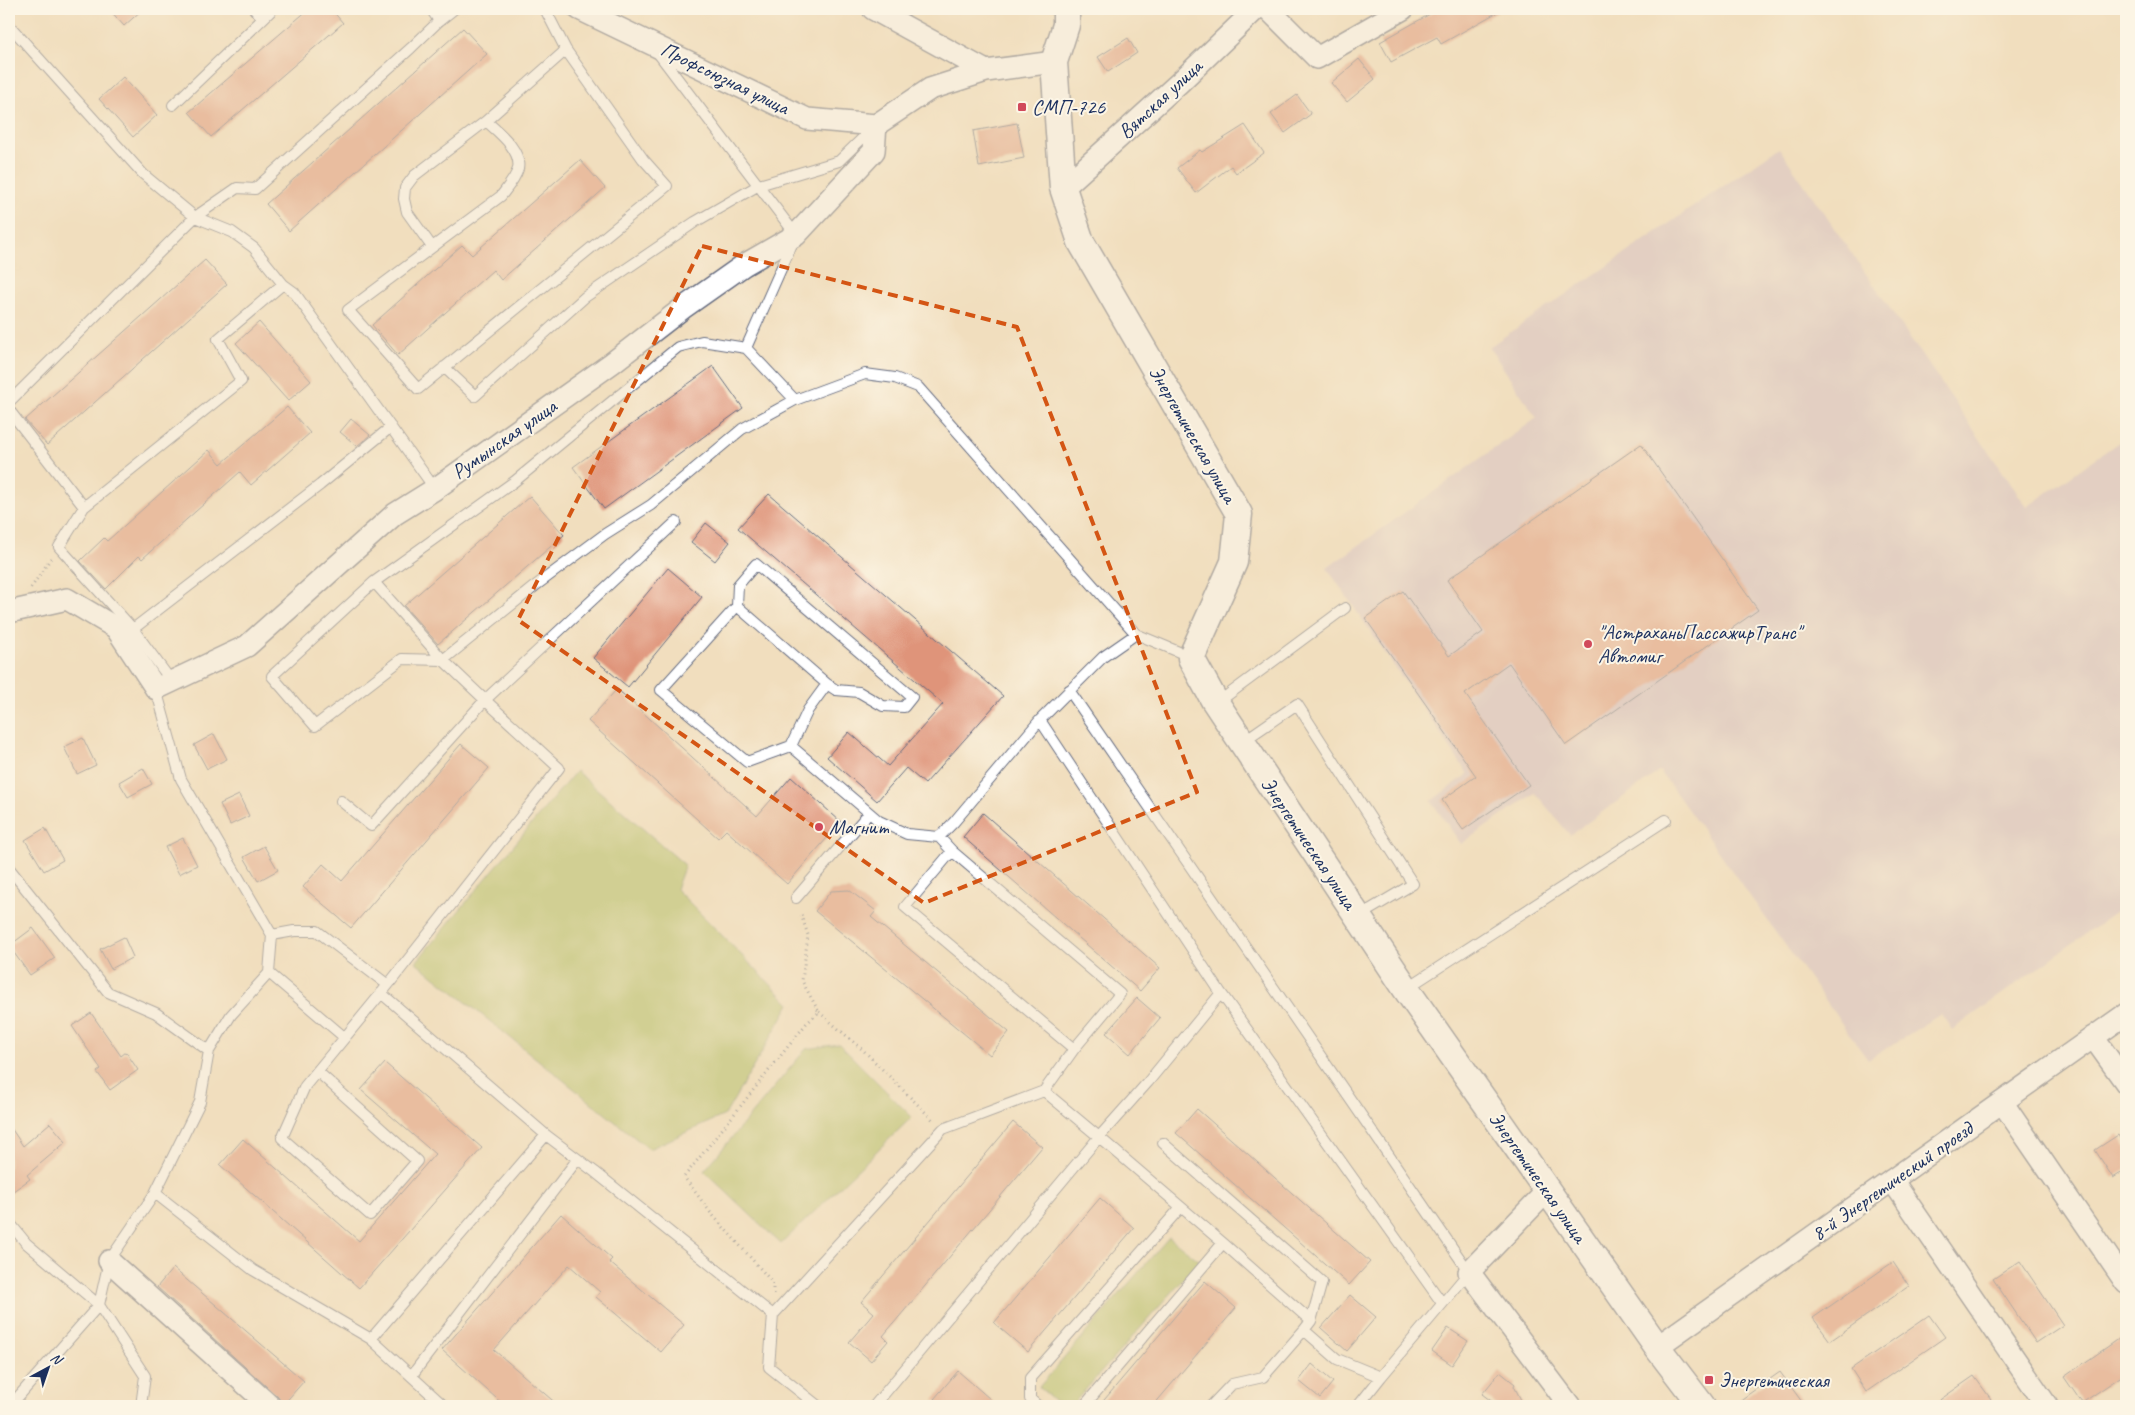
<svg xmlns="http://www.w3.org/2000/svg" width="2135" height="1415" font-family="Caveat,sans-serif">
<rect width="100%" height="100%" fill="#fcf5e5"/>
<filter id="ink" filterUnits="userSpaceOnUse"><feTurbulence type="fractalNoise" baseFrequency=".02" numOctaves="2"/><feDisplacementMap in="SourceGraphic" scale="10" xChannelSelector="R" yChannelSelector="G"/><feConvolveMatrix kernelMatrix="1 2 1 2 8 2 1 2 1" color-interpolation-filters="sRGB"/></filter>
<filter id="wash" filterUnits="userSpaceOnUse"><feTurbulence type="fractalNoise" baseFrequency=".0096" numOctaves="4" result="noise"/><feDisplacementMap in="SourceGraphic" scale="20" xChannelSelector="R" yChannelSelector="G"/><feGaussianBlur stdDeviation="1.12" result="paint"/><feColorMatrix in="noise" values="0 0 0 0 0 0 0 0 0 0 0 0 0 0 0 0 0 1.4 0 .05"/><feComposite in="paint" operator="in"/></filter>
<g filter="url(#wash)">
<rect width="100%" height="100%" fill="#f1debe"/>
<path fill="#d2bdc7" d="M 1779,148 L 2027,507 L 2126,437 L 2126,905 L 1952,1030 L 1941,1014 L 1868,1060 L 1660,771 L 1570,835 L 1535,793 L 1461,844 L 1431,801 L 1468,774 L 1327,568 L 1537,418 L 1489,347 Z"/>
<path fill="#acbd61" stroke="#647660" d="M 576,771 L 685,865 L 676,889 L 790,1004 L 725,1115 L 649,1149 L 416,962 Z
M 839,1044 L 912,1117 L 781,1244 L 704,1171 L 806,1049 Z
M 1169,1237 L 1200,1261 L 1071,1406 L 1061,1406 L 1039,1387 Z"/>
<g id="blocks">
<path fill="#df947a" d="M 109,9 L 143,9 L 124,26 Z
M 309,9 L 331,9 L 343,23 L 211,137 L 189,112 Z
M 1439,9 L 1503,9 L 1441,44 L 1437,37 L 1391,62 L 1380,42 Z
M 463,28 L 487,54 L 289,231 L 266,204 Z
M 1128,38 L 1137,53 L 1108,72 L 1098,57 Z
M 1359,59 L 1375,79 L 1347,102 L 1331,83 Z
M 123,77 L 157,115 L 133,137 L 99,99 Z
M 1297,95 L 1311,114 L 1285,133 L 1271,114 Z
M 1017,123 L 1024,158 L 979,167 L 973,131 Z
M 1245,125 L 1264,153 L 1236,173 L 1231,166 L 1196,193 L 1177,168 L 1200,150 L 1202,152 Z
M 580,160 L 605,188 L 501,280 L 493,270 L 398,355 L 372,325 L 462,245 L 472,255 Z
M 205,260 L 227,284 L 47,445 L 25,420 Z
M 259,322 L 311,381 L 288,401 L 236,343 Z
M 713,366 L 743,408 L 604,509 L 573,467 Z
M 287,407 L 310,433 L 251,485 L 240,472 L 142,559 L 139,556 L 106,589 L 80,561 L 104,538 L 107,541 L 209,450 L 221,464 Z
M 351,419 L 370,435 L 357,446 L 340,432 Z
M 1641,444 L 1758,610 L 1566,745 L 1509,663 L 1465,694 L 1529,785 L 1463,830 L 1442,800 L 1476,776 L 1365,618 L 1403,591 L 1449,656 L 1483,632 L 1447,580 Z
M 769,494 L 1003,696 L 925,784 L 906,768 L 877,801 L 827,757 L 849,732 L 888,766 L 943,704 L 738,528 Z
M 530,496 L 564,535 L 438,644 L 404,606 Z
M 706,523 L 730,542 L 715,561 L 691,542 Z
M 668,568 L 702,597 L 628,687 L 593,658 Z
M 617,689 L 757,816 L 791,777 L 841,822 L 787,884 L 726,830 L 718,838 L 588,721 Z
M 214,734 L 227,759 L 207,769 L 194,745 Z
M 83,738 L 96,765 L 77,774 L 64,747 Z
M 461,744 L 489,768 L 351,928 L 303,887 L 323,864 L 342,881 Z
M 143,768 L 152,784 L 128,797 L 119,782 Z
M 239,795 L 249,816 L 230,825 L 220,804 Z
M 983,813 L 1160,968 L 1140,991 L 963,837 Z
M 45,828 L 63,860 L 44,871 L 25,840 Z
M 183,838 L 197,865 L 179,874 L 165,847 Z
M 264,846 L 278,870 L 258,881 L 244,857 Z
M 849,890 L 876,911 L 871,917 L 1009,1032 L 990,1055 L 815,911 L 831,891 Z
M 33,928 L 55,958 L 30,975 L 9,946 Z
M 124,937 L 133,957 L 111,969 L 100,949 Z
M 1137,998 L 1160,1018 L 1130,1054 L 1106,1033 Z
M 91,1013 L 121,1056 L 126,1052 L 138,1070 L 110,1090 L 97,1072 L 101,1069 L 72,1026 Z
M 385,1063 L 482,1148 L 359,1288 L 220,1165 L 243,1139 L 359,1241 L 435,1154 L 361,1090 Z
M 1197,1109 L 1370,1262 L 1349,1285 L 1176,1133 Z
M 1013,1122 L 1042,1147 L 883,1336 L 888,1341 L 871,1361 L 849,1342 L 874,1313 L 861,1302 Z
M 50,1123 L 66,1142 L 27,1175 L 30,1179 L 9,1194 L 9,1125 L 23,1146 Z
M 2118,1135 L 2126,1148 L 2126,1170 L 2113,1178 L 2095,1150 Z
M 1100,1198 L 1134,1228 L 1028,1352 L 994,1323 Z
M 561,1214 L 612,1259 L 609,1262 L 684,1325 L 661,1352 L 596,1297 L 600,1292 L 569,1265 L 494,1350 L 559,1406 L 505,1406 L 442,1350 Z
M 2020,1261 L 2063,1325 L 2036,1343 L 1993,1279 Z
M 1893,1262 L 1909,1286 L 1830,1341 L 1813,1318 Z
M 173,1268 L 304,1381 L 282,1406 L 278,1397 L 157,1287 Z
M 1205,1281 L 1236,1308 L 1153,1406 L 1099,1406 Z
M 1350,1295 L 1376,1317 L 1347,1351 L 1321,1328 Z
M 1929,1315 L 1945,1337 L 1866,1392 L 1851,1369 Z
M 1448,1328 L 1468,1341 L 1452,1365 L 1432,1351 Z
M 2126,1334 L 2126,1373 L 2082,1403 L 2064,1377 Z
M 1312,1364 L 1333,1382 L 1320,1398 L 1299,1381 Z
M 958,1371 L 998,1406 L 942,1406 L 934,1399 Z
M 1500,1372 L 1515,1384 L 1514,1386 L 1524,1406 L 1498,1406 L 1482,1394 Z
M 1780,1372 L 1805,1406 L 1732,1406 Z
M 1974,1376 L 1991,1399 L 1982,1406 L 1931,1406 Z"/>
</g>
</g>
<g filter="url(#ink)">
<use href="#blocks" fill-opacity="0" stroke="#666c80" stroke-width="1"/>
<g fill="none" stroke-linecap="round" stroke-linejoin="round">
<defs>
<path id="service" d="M 254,9 L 262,18
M 439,21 L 454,9
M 9,25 L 143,174 L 195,217 L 232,232 L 254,248 L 283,284 L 294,292 L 435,489
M 658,53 L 796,235 L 746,348
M 173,105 L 273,9
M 486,121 L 566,50 L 545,9
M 432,247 L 407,212 L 404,199 L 405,188 L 414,176 L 486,121 C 498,132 522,150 518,169 C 515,179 507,188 501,196 L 348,310 L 418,389 L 667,186 L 643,159 L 566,50
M 444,367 L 475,396 L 585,297 L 695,222 L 759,185 L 839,161 L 873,128
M 795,400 L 746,348 L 702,341 L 678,347 L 515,481 L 374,582 L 443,660 L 535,586 L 605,534 L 651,505 L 742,429 L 795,400 L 865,374 L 895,378 L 918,387 L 1136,634
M 9,402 L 195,217 L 237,188 L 255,189 L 411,48 L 439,21 L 431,9
M 9,410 L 84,507 L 241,381 L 218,339 L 283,284
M 84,507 L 59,547 L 133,629 L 172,682
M 374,582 L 272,676 L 315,726 L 402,659 L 443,660 L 485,700 L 676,522
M 737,606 L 661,690 L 747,762 L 791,746
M 133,629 L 320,485 L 391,427
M 827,684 L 737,606 L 738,585 L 756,564 L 912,697 L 904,707 L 883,706 L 859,692 L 836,690 L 827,684 L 808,710 L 791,746 L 879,821 L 907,834 L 939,837 L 954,822 L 1040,720 L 1103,657 L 1136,634 L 1191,657
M 156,689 L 181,779 L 272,935
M 1069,690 L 1469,1272 L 1381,1377 L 1337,1359 L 1304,1330 L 1311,1321 L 1322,1282 L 1163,1143
M 1217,703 L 1345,608
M 1040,720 L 1221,993 L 1442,1303
M 1242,742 L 1297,704 L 1413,884 L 1359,916
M 939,837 L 952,851 L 1120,994 L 1074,1049 L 1044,1091 L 1099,1137 L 1148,1082 L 1221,993
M 952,851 L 905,907 L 1074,1049
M 9,868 L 108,992 L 156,1013 L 209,1051
M 796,898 L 869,813
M 269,973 L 344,1037
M 1407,988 L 1666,820
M 381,993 L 546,1135 L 595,1172 L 773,1315 L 769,1367 L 818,1406
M 318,1072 L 417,1161 L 370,1215 L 282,1138 L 305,1086 L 388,985 L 559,768 L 485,700 L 371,826 L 341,801
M 155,1193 L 253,1270 L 371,1339 L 444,1406
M 1181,1207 L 1223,1243
M 9,1222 L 26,1243 L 99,1305 L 10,1406
M 773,1315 L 943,1129 L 1044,1091
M 371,1339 L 546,1135
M 412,1375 L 577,1160
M 141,1406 L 145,1376 L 99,1305 L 109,1261 L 155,1193 L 200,1102 L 209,1051 L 231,1015 L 269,973 L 272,935 L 294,931 L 317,931 L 388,985
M 874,1406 L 1099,1137 L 1181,1207 L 1030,1378 L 1030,1399 L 1038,1406
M 1084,1406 L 1223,1243 L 1311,1321
M 1211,1406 L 1232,1384 L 1263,1377 L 1304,1330
M 1358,1406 L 1381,1377"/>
<path id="minor" d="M 579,9 L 807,119 L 876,125
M 873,9 L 986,71 L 1054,62
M 1268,9 L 1317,58 L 1403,9
M 1063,188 L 1179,83 L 1256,9
M 9,612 L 67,599 L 116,628 L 156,689 L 247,646 L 395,514 L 435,489 L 612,363 L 683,308 L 744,265 L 796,235 L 874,151 L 876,125 L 930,89 L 986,71
M 2093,1037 L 2126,1083
M 2002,1102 L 2126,1283
M 1892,1180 L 2047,1406
M 1548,1190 L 1469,1272 L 1570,1406
M 109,1261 L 270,1406
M 1657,1347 L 2126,1014"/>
<path id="tertiary" d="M 1066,9 L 1066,25 L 1054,62 L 1063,188 L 1081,242 L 1239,514 L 1234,562 L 1191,658 L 1214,700 L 1406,989 L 1657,1347 L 1702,1406"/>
</defs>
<use href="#service" stroke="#666c80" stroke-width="12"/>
<use href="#minor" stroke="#666c80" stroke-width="24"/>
<use href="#tertiary" stroke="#666c80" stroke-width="29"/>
<path stroke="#666c80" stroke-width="3" stroke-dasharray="1 4" stroke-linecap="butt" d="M 31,588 L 51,558
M 819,1012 L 864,1051 L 933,1120
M 773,1294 L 773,1283 L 710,1212 L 684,1177 L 806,1024 L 819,1012 L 802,981 L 808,935 L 800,911"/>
<use href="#service" stroke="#fff" stroke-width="10"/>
<use href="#minor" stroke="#fff" stroke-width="21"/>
<use href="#tertiary" stroke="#fff" stroke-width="26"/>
</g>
</g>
<path d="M0 0H2135V1415H0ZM 702,246 L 1017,327 L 1197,792 L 924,903 L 518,620 Z" fill="#f1debe" fill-opacity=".55" fill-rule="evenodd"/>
<path fill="none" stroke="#d45514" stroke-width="4" stroke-dasharray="10 6" stroke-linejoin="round" d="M 702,246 L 1017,327 L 1197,792 L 924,903 L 518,620 Z"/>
<g fill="#d1495b" stroke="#fcf5e5" stroke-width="2">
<rect x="1017" y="102" width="10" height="10" rx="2.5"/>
<circle cx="1588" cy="644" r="5"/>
<circle cx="819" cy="827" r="5"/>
<rect x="1704" y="1375" width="10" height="10" rx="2.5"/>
</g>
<g text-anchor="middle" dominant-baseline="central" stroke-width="4" stroke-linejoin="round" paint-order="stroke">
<g font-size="21" fill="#1b2f5e" stroke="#fcf5e5">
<text transform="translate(725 78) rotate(26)">Профсоюзная улица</text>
<text transform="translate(1160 99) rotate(-43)">Вятская улица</text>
<text transform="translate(1193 434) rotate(60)">Энергетическая улица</text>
<text transform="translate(504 439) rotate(-35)">Румынская улица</text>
<text transform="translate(1309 843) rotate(56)">Энергетическая улица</text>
<text transform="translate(1538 1177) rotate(55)">Энергетическая улица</text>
<text transform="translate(1892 1181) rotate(-35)">8-й Энергетический проезд</text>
</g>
<g font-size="21" fill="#1b2f5e" stroke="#fcf5e5" text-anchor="start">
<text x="1032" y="107">СМП-726</text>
<text x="1598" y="632">"АстраханьПассажирТранс"<tspan x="1598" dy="24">Автомиг</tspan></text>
<text x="829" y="827">Магнит</text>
<text x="1719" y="1380">Энергетическая</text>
</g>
</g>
<rect width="2135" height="1415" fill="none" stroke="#fcf5e5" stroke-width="30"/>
<g transform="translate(48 1368) rotate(40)" stroke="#fcf5e5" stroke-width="4" paint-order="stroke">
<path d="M0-4L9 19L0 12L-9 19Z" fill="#1b2f5e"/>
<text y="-8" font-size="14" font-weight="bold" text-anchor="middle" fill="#1b2f5e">N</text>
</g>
</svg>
